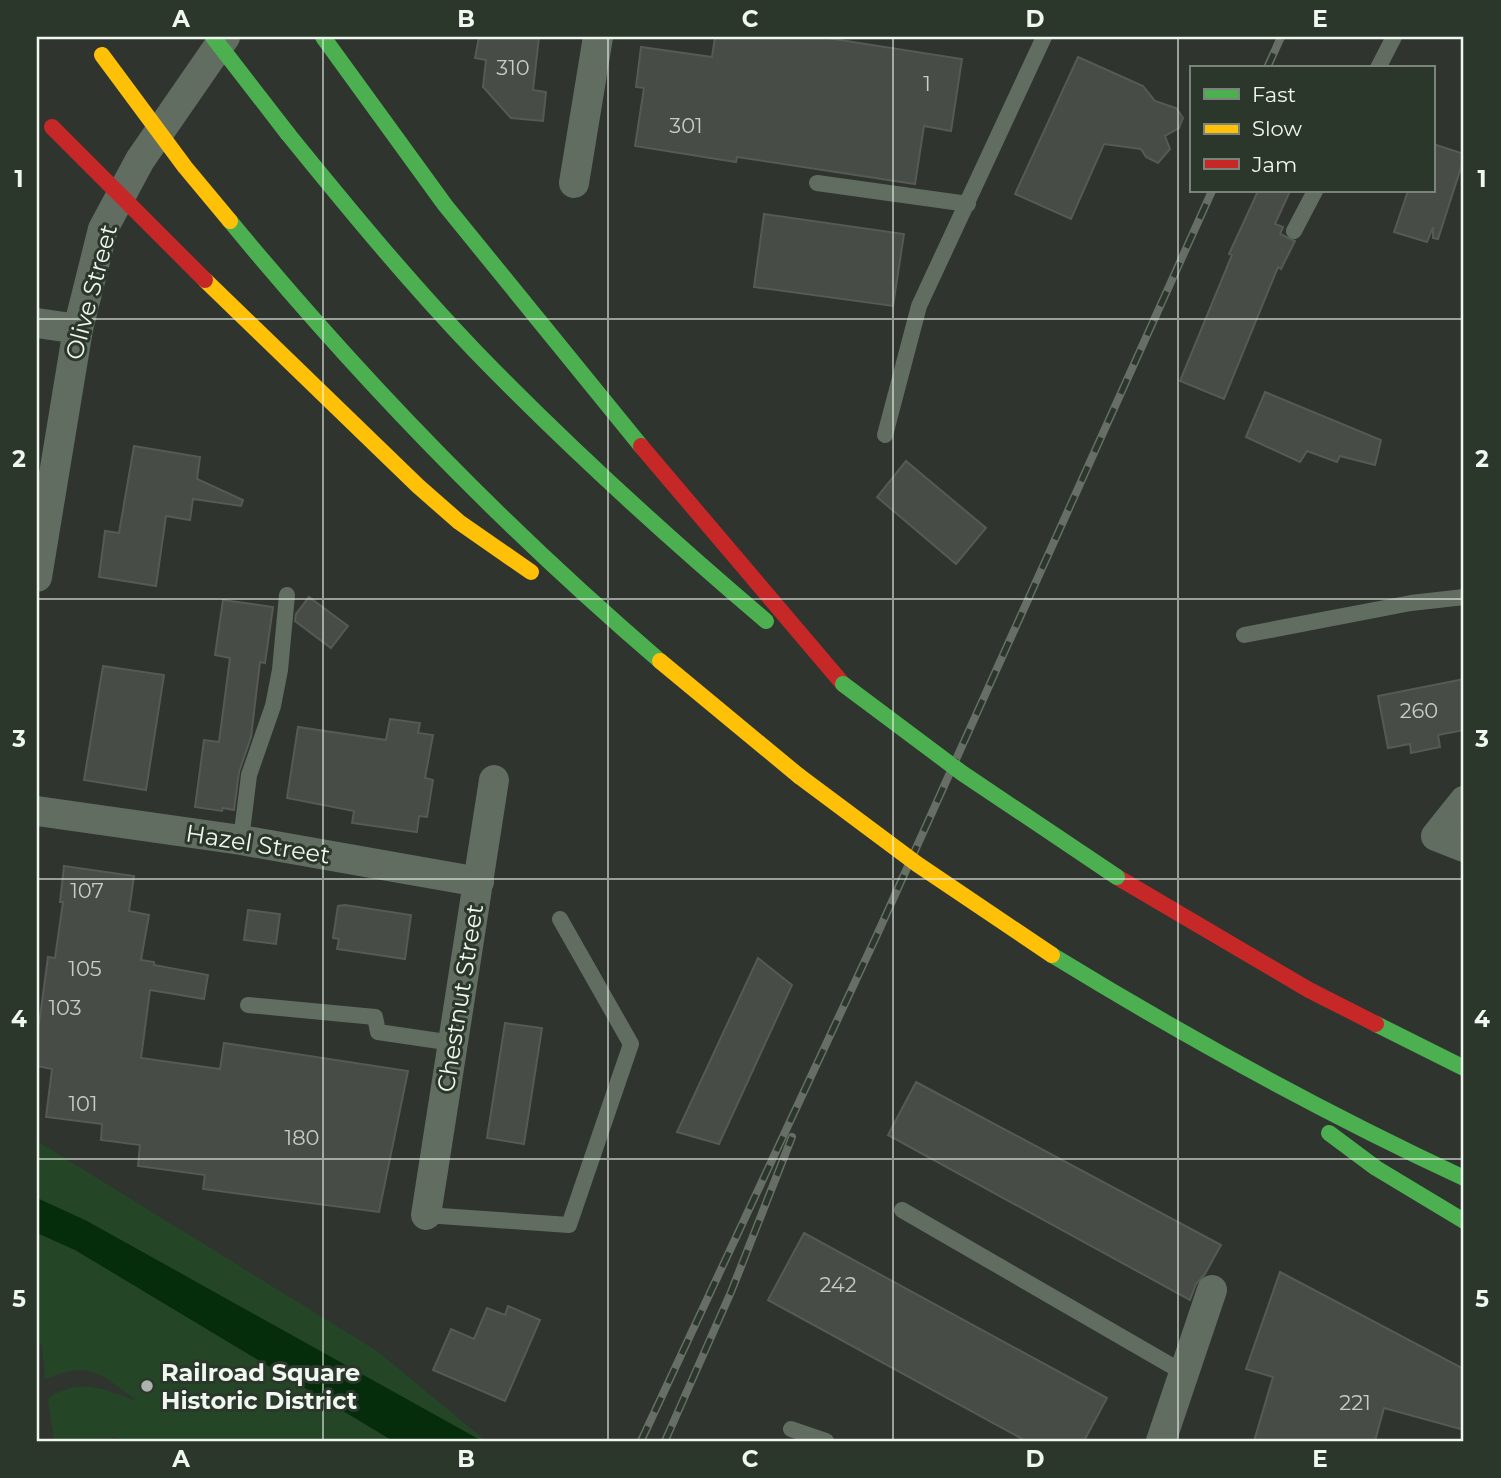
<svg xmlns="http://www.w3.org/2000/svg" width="1501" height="1478" font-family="Montserrat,sans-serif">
<rect width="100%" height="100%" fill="#2f342f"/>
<path fill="#244626" d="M 37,1141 L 377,1351 L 486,1441 L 133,1441 L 112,1437 L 111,1441 L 54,1441 L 48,1400 C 52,1394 55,1394 62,1391 C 89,1379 113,1394 138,1401 C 99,1374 94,1360 45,1379 L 42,1345 L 37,1342 Z"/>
<path fill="#052c0b" d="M 37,1198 L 87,1221 L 482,1441 L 393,1441 L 75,1250 L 37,1233 Z"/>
<path fill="#474c47" stroke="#555a55" stroke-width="2" d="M 479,37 L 539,37 L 533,90 L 546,92 L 543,121 L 511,118 L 483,87 L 486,60 L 475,58 Z
M 715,37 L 821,37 L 962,59 L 951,131 L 924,126 L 915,184 L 737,157 L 736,162 L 635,146 L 644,88 L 636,87 L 641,47 L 712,57 Z
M 1078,57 L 1143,86 L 1155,101 L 1176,108 L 1183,118 L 1179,128 L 1165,136 L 1170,149 L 1158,163 L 1146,157 L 1141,149 L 1104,144 L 1071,219 L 1015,194 Z
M 1433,144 L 1464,154 L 1464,158 L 1438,239 L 1433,238 L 1433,227 L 1427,242 L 1394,232 L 1408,191 L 1433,191 Z
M 1258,191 L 1290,191 L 1275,224 L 1283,227 L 1280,234 L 1295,241 L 1281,269 L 1278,267 L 1224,399 L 1180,381 L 1232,255 L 1229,254 Z
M 764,214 L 904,234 L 893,306 L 754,287 Z
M 1265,392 L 1381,440 L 1375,465 L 1340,456 L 1337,462 L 1307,451 L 1300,462 L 1246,437 Z
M 134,446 L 200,457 L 197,479 L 243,500 L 241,506 L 193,499 L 190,520 L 166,516 L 156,586 L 99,577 L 105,531 L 119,533 Z
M 906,461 L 986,528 L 956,564 L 877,497 Z
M 309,597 L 348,626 L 331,648 L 295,621 L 296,614 Z
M 223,600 L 273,607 L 265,663 L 260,662 L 251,737 L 239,772 L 234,810 L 223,808 L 222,811 L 195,807 L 204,740 L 219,742 L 230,658 L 215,655 Z
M 103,666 L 164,675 L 146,790 L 84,780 Z
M 1464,679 L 1464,730 L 1438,735 L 1440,747 L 1411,753 L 1410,744 L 1388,748 L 1378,696 Z
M 390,719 L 420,723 L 418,733 L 433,735 L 425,778 L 433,780 L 427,817 L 419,816 L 417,832 L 352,823 L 354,811 L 287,798 L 298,727 L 386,740 Z
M 64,866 L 134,876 L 129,911 L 149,915 L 141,960 L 154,962 L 154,965 L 208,975 L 204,999 L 150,990 L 141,1058 L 220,1069 L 224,1043 L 408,1071 L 379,1212 L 203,1189 L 205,1175 L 138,1166 L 140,1145 L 101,1140 L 102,1124 L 46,1117 L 52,1069 L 37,1066 L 37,1024 L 39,1024 L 48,957 L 55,958 L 63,902 L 60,902 Z
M 345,905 L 411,915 L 405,959 L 337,949 L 339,939 L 333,938 L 338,906 Z
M 248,910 L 280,914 L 276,944 L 244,940 Z
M 758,958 L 792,985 L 719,1144 L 677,1132 Z
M 505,1023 L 542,1028 L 524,1144 L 487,1138 Z
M 916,1082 L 1221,1245 L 1205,1274 L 1196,1284 L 1190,1300 L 888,1135 Z
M 804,1233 L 1107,1398 L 1084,1441 L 1026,1441 L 768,1300 Z
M 1280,1272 L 1464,1369 L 1464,1430 L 1384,1408 L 1375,1441 L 1254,1441 L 1273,1377 L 1246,1369 Z
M 508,1306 L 540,1320 L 505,1401 L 433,1370 L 451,1329 L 474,1339 L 487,1308 L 505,1315 Z"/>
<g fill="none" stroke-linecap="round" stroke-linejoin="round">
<path stroke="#626d62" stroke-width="16" d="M 1378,68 L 1394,37
M 817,183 L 968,204
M 1294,231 L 1315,191
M 885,435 L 919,306 L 1044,37
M 1244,635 L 1411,603 L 1464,597
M 241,840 L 249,775 L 273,706 L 280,670 L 287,595
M 248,1005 L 375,1017 L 378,1032 L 453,1043
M 902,1210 L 1184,1373
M 426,1215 L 569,1225 L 631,1044 L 560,919
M 791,1429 L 826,1441"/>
<path stroke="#626d62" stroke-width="30" d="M 574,183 L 598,37
M 37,323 L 78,329
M 37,577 L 78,329 L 103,229 L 140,160 L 225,37
M 1464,801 L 1436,836 L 1464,847
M 37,811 L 241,840 L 479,882
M 426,1215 L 494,780
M 1161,1441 L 1212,1290"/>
<path stroke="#4caf50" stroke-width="16" d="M 323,37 L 445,205 L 641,446
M 288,134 C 348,208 409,282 475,351 C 567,446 665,535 766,621
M 230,221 C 361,380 504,527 660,661
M 1052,955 C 1186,1037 1322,1112 1464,1178
M 1376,1024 L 1464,1068
M 1329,1133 L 1376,1168 L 1464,1221"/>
<path stroke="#ffc107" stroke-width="16" d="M 205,280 L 418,486 L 459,522 L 531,572
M 660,661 L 799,776"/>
<path stroke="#c62828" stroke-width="16" d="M 641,446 L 843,684
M 1117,877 L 1309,990 L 1376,1024"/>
<defs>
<path id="rail" d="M 1267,68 L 1281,37
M 641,1441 L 876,937 L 1212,191
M 665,1441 L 731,1292 L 792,1137"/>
</defs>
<use href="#rail" stroke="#666e66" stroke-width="8"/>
<use href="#rail" stroke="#2c372c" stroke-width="5" stroke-dasharray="16" stroke-linecap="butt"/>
<path stroke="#4caf50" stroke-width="16" d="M 213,37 L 288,134
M 843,684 L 962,773 L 1117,877"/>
<path stroke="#ffc107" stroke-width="16" d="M 102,55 L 185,167 L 230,221
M 799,776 L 917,864 L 1052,955"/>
<path stroke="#c62828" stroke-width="16" d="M 52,127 L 205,280"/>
</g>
<path fill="none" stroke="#f0f7f0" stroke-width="2" stroke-opacity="0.55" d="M 323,37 L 323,1441M 608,37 L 608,1441M 893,37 L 893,1441M 1178,37 L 1178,1441M 37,319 L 1464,319M 37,599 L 1464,599M 37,879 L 1464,879M 37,1159 L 1464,1159"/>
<circle fill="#acb3ac" stroke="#2c372c" stroke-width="2.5" cx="147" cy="1386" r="7"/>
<g text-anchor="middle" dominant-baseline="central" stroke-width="6" stroke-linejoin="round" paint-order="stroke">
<g font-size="21" fill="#c6ccc6">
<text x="513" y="67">310</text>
<text x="927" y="83">1</text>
<text x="686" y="125">301</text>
<text x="1419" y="710">260</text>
<text x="87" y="890">107</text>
<text x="85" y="968">105</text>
<text x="65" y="1007">103</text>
<text x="83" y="1103">101</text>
<text x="302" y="1137">180</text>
<text x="838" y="1284">242</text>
<text x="1355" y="1402">221</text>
</g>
<g font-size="24" fill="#f0f7f0" stroke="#2c372c">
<text transform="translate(91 292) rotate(-75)">Olive Street</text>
<text transform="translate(258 844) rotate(9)">Hazel Street</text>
<text transform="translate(460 998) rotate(-81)">Chestnut Street</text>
</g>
<g font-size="24" font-weight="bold" fill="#f0f7f0" stroke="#2c372c" text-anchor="start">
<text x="161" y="1372">Railroad Square<tspan x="161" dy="28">Historic District</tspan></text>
</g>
</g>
<rect width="1501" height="1478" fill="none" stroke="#2c372c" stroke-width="77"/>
<rect x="1190" y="66" width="245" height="126" fill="#2c372c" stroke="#7a847a" stroke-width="2"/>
<rect x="1204" y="89" width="35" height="10" fill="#4caf50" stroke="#7a847a" stroke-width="2"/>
<text x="1252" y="102" font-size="21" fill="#f0f7f0">Fast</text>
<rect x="1204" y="124" width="35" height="10" fill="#ffc107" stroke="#7a847a" stroke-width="2"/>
<text x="1252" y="136" font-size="21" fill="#f0f7f0">Slow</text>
<rect x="1204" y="159" width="35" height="10" fill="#c62828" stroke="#7a847a" stroke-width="2"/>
<text x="1252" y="172" font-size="21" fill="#f0f7f0">Jam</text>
<rect x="38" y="38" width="1424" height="1402" fill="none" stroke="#f0f7f0" stroke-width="2.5"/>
<g font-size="23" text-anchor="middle" font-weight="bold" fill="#f0f7f0">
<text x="181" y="27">A</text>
<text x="466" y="27">B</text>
<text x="750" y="27">C</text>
<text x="1035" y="27">D</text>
<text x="1320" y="27">E</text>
<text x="19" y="187">1</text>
<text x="1482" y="187">1</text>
<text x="19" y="467">2</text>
<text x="1482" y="467">2</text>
<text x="19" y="747">3</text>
<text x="1482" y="747">3</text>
<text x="19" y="1027">4</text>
<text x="1482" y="1027">4</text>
<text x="19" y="1307">5</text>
<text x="1482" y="1307">5</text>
<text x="181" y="1467">A</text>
<text x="466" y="1467">B</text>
<text x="750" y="1467">C</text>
<text x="1035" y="1467">D</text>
<text x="1320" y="1467">E</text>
</g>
</svg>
